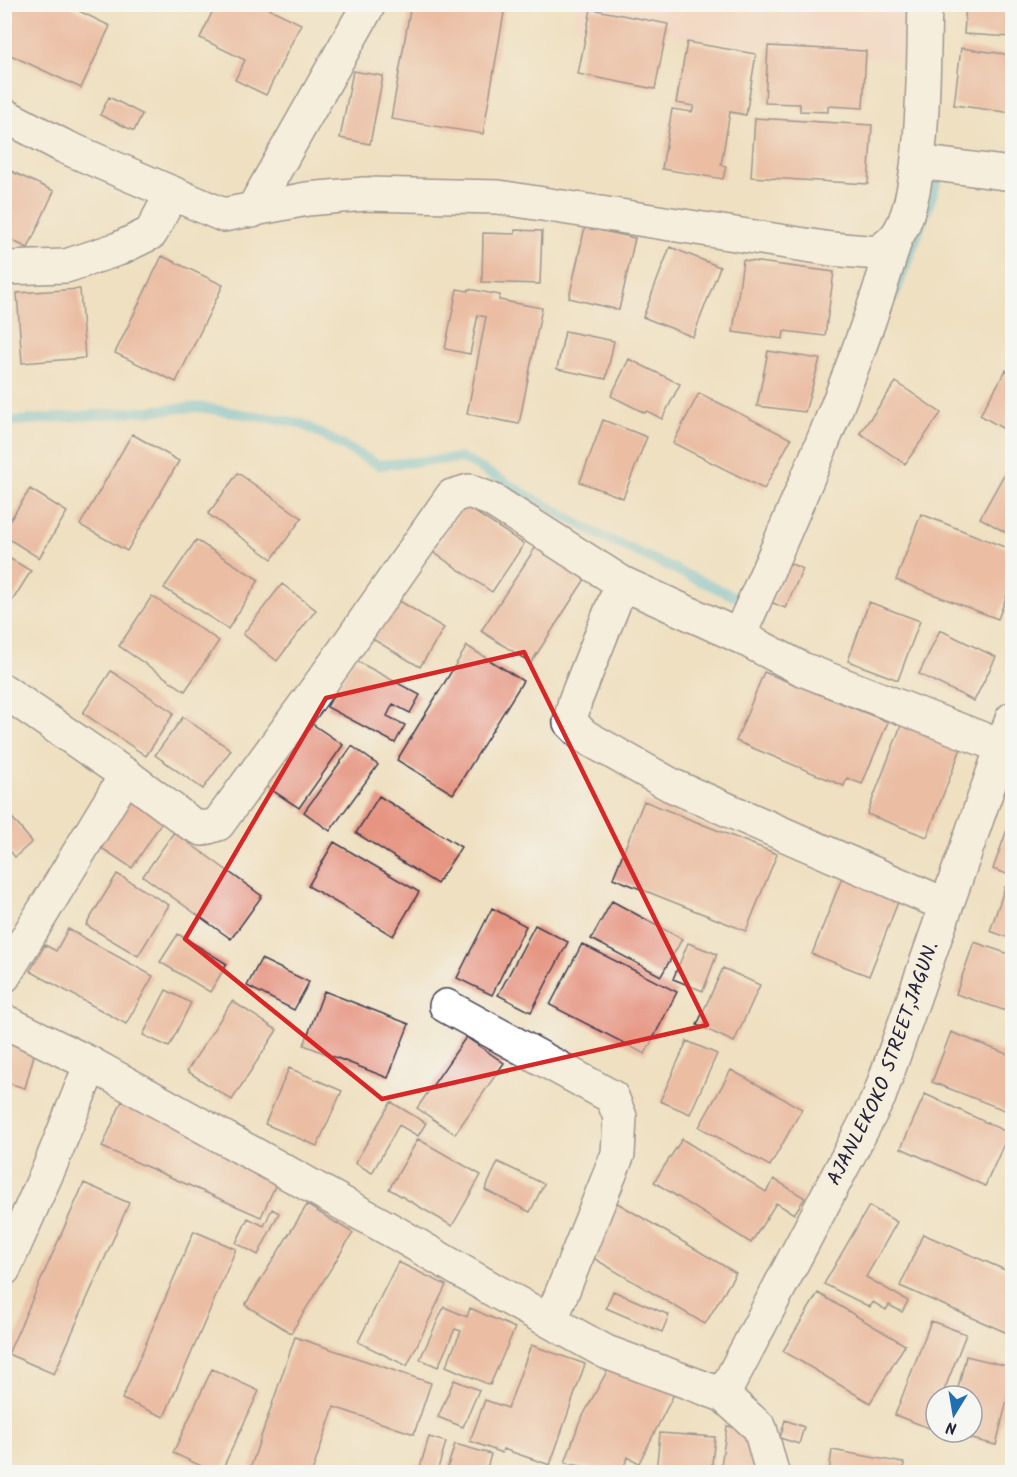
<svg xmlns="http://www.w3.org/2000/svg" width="1017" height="1477" font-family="Kalam,sans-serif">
<rect width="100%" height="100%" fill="#f6f6f2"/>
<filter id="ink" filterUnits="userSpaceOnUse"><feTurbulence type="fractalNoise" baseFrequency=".0167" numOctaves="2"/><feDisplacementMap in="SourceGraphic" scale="12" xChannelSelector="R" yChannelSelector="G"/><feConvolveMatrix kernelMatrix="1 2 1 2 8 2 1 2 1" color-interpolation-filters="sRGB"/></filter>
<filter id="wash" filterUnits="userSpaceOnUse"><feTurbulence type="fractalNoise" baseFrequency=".008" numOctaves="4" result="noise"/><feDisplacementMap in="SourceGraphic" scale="24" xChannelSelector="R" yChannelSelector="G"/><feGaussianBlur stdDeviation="1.35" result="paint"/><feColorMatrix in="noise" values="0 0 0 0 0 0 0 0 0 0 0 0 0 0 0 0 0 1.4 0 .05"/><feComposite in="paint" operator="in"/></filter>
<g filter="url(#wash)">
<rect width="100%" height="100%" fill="#efe0c1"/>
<path fill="#f7d0c9" d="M 577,5 L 944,5 L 900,62 L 573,26 Z"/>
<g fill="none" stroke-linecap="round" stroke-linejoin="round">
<path stroke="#5abed9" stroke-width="10" d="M 895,294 L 942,169
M 4,422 L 198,407 L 300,423 L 379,465 L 462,458 L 593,532 L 749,603"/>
</g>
<g id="blocks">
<path fill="#e69582" d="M 4,4 L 65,4 L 110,26 L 81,88 L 4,52 Z
M 216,4 L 260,4 L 301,24 L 266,95 L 235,80 L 245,60 L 200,38 Z
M 411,4 L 489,4 L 505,7 L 483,134 L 391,119 Z
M 966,4 L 1012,4 L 1012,37 L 964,34 Z
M 591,9 L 668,24 L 655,89 L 578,74 Z
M 687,42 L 756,54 L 746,115 L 730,112 L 721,165 L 726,166 L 723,179 L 662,169 L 672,109 L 692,112 L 694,106 L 676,103 Z
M 768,46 L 866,51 L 863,108 L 828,106 L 828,112 L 800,111 L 800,104 L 765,103 Z
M 961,48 L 1012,55 L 1012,113 L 954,105 Z
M 353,71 L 383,76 L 370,144 L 340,138 Z
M 109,97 L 142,114 L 134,131 L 100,115 Z
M 755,118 L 872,125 L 868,184 L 751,177 Z
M 4,168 L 54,191 L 28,248 L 4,237 Z
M 585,227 L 635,238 L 619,310 L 569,298 Z
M 515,230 L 542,231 L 540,284 L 482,282 L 483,233 L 515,234 Z
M 670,247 L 720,267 L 693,337 L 643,317 Z
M 162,256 L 223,285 L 176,382 L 115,353 Z
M 743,260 L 834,272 L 825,336 L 784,331 L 783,339 L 733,332 Z
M 80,289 L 85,358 L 22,363 L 17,293 Z
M 457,289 L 468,291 L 469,289 L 500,295 L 499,300 L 542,308 L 519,424 L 467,414 L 486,317 L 478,315 L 470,354 L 445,349 Z
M 565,331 L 614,341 L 606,379 L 557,369 Z
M 768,351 L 820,359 L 805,412 L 757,406 Z
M 629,359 L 680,384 L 662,419 L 647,411 L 645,413 L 611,396 Z
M 1006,370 L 1012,374 L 1012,434 L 980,415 Z
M 896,382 L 941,413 L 905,464 L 860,433 Z
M 699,393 L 791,439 L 764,489 L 673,443 Z
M 603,420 L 647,437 L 623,498 L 580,482 Z
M 132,434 L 179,461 L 127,551 L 80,525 Z
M 1012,460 L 1012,536 L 980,518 Z
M 238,473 L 302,518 L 272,559 L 208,514 Z
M 30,489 L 67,512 L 39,558 L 4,536 L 4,530 Z
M 464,505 L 524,544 L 492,592 L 433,552 Z
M 921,514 L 1012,550 L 1012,582 L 998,619 L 896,580 Z
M 196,540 L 259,580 L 228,629 L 164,588 Z
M 537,545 L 587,576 L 531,663 L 481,631 Z
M 4,555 L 31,571 L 4,614 Z
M 789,563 L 803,569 L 785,608 L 771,602 Z
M 282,584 L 316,610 L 277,661 L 243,634 Z
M 152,596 L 219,641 L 185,691 L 119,646 Z
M 393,597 L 444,628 L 420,667 L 369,637 Z
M 869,602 L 920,621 L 898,680 L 848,661 Z
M 940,630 L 996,657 L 974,701 L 919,674 Z
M 467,646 L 523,681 L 453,794 L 397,760 Z
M 353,659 L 420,695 L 410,713 L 393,704 L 387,716 L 405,725 L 395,743 L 327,707 Z
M 111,671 L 174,713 L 146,756 L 83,713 Z
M 764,672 L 888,722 L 862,784 L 847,778 L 844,786 L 736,741 Z
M 905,715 L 965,738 L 927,837 L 867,814 Z
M 183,717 L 231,750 L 203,789 L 155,755 Z
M 302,717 L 343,745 L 299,808 L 258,781 Z
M 352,746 L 378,765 L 330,831 L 304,812 Z
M 130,788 L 168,813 L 132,868 L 94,843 Z
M 379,796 L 461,847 L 437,884 L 356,833 Z
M 644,801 L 777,854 L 746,931 L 613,878 Z
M 4,808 L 32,842 L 15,857 L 4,844 Z
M 1009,824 L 1012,826 L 1012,876 L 993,869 Z
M 174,832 L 262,896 L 231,939 L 143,876 Z
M 334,842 L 419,892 L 393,936 L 308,886 Z
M 845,870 L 902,892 L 869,976 L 812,954 Z
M 117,874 L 169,905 L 138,956 L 86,925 Z
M 1005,887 L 1012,890 L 1012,939 L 990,931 Z
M 612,901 L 682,939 L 661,976 L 591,939 Z
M 492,908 L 526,926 L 492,995 L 457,978 Z
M 535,925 L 568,942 L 531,1012 L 498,995 Z
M 68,929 L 153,976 L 126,1024 L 30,971 L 45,945 L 56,951 Z
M 178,934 L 227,964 L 210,992 L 160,962 Z
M 974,942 L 1012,955 L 1012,1013 L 956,994 Z
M 688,943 L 717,954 L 703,991 L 673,979 Z
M 582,944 L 677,992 L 645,1054 L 550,1005 Z
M 261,959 L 309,982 L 294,1010 L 247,986 Z
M 723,968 L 760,985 L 734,1042 L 697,1025 Z
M 166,990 L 191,1003 L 169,1047 L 143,1035 Z
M 324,991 L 409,1024 L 388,1078 L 304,1045 Z
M 232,1001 L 277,1030 L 232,1100 L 187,1071 Z
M 951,1032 L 1012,1056 L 1012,1113 L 932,1082 Z
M 4,1036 L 37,1044 L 25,1088 L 4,1082 Z
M 466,1037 L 504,1063 L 455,1134 L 417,1108 Z
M 687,1041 L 717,1054 L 690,1114 L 660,1101 Z
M 289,1068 L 342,1091 L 317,1146 L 265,1124 Z
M 731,1070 L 802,1109 L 770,1166 L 699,1127 Z
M 925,1094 L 1009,1133 L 985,1186 L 901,1148 Z
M 122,1101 L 282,1171 L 261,1217 L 102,1147 Z
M 391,1102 L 426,1123 L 418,1136 L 399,1125 L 372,1173 L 355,1163 Z
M 418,1139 L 481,1175 L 452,1226 L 389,1189 Z
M 682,1139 L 766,1192 L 774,1179 L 805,1198 L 794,1214 L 776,1203 L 751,1243 L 654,1182 Z
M 498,1162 L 544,1184 L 530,1212 L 485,1190 Z
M 84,1183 L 129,1203 L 54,1374 L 8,1354 Z
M 614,1201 L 736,1273 L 705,1324 L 583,1252 Z
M 307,1205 L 353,1233 L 291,1333 L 245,1305 Z
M 869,1206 L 897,1222 L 866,1277 L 908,1301 L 902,1312 L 889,1305 L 886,1310 L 873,1302 L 870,1307 L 824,1284 Z
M 272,1209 L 279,1213 L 258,1255 L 236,1243 L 248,1218 L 264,1226 Z
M 194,1231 L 236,1249 L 164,1417 L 122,1399 Z
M 923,1234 L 1012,1273 L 1012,1335 L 900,1286 Z
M 398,1262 L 446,1285 L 407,1366 L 358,1342 Z
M 613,1291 L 669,1315 L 662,1332 L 606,1308 Z
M 818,1293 L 905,1345 L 870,1403 L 783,1351 Z
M 444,1307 L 467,1317 L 470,1308 L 515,1328 L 490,1385 L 446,1366 L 461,1331 L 455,1329 L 438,1367 L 420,1359 Z
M 931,1321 L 966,1334 L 942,1396 L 936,1396 L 936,1411 L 929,1428 L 895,1415 Z
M 295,1337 L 431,1383 L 414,1434 L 334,1407 L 312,1472 L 249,1472 Z
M 531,1345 L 585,1364 L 550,1465 L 503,1449 L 502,1453 L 470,1441 L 485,1400 L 508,1408 Z
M 966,1356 L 1012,1367 L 1012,1380 L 996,1445 L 948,1433 L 972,1432 L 972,1396 L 956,1396 Z
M 612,1362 L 674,1394 L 639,1463 L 628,1457 L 621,1472 L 613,1472 L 565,1463 L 579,1423 Z
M 212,1369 L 259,1391 L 221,1472 L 214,1472 L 173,1453 Z
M 454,1380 L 479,1390 L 463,1427 L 438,1417 Z
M 785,1420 L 804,1427 L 799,1444 L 780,1438 Z
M 727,1426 L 758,1431 L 752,1472 L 720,1472 Z
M 660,1433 L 715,1437 L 711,1472 L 656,1472 Z
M 429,1437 L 446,1442 L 437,1472 L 412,1472 L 414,1466 L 420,1467 Z
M 455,1444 L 491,1454 L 486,1472 L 446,1472 Z
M 832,1450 L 904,1463 L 903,1472 L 829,1472 Z"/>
</g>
</g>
<g filter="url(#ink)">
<use href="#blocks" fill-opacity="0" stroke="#413e4f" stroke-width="1.5"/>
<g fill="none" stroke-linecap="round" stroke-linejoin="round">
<defs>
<g id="minor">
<path d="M 4,115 L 63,146 L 223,215 L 307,199 L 365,194 L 498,197 L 831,249 L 878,253 C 884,248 891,243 896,237 C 926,199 923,57 925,4"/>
<path d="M 918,162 L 1012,174"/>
<path d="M 252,211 L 369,4"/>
<path d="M 4,268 L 66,266 L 118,249 L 151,233 L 172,193"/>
<path d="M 622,583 L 739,636 L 802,669 L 1003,747"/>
<path d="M 739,636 C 796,506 856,374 896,237"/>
<path d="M 4,691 L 126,775 L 190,823 L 202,829 L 218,824 L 334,665 L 452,496 L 469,491 L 492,500 L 622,583 L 575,701 L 570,722 L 584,736 L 671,785 L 946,905"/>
<path d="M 4,976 L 126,775"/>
<path d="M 446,1006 L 612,1097 L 620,1117 L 618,1154 L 551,1320"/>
<path d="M 4,1021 L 91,1064 L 396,1233 L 497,1292 L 606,1352 L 723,1395 L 760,1428 L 772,1472"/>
<path d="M 4,1269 L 50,1166 L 91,1064"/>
<path id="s1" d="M 723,1395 L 879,1097 L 1012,719"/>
</g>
</defs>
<use href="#minor" stroke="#413e4f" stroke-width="36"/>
<use href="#minor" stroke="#fff" stroke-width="33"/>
</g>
</g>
<path d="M0 0H1017V1477H0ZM 524,652 L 707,1025 L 382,1099 L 185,939 L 326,698 Z" fill="#efe0c1" fill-opacity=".55" fill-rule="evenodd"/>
<path fill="none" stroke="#d62828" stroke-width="4.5" stroke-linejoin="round" d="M 524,652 L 707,1025 L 382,1099 L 185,939 L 326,698 Z"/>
<g text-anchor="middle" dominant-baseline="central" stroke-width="6" stroke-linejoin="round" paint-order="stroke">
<g font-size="20" fill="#22223b" stroke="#f6f6f2">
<text stroke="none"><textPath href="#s1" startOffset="369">AJANLEKOKO STREET,JAGUN.</textPath></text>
</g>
</g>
<rect width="1017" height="1477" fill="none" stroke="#f6f6f2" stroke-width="24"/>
<g transform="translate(954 1414) rotate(191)"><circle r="28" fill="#f6f6f2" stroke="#a1a1a9" stroke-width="1.5"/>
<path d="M0-4.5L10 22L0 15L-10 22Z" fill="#1f6fb2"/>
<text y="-9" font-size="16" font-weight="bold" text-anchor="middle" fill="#22223b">N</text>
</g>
</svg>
